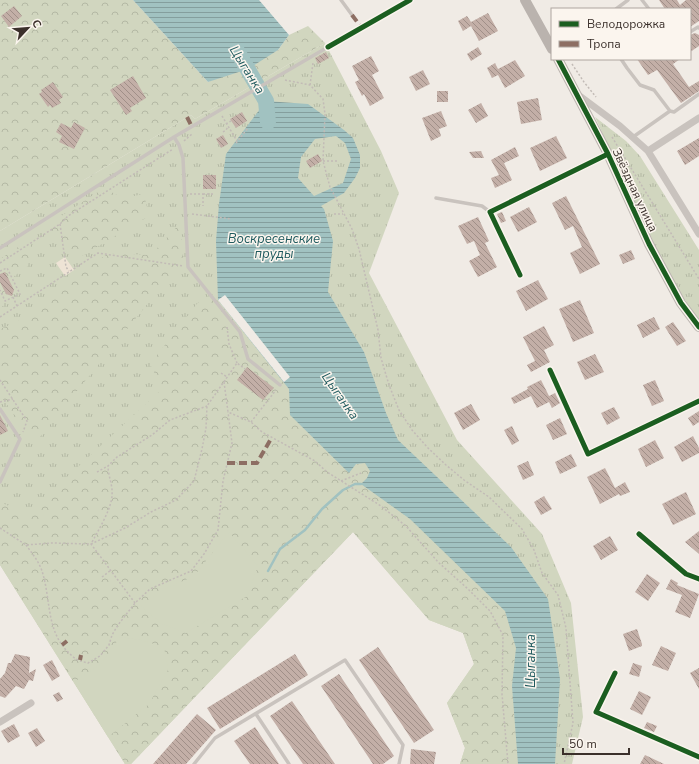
<svg xmlns="http://www.w3.org/2000/svg" width="699" height="764" font-family="'Nunito Sans',sans-serif">
<defs>
<pattern id="grass-tufts" width="24" height="20" patternUnits="userSpaceOnUse"><rect width="24" height="20" fill="#d1d6bf"/><path d="M3 7l-1-3M5 7V3M7 7l1-3M15 17l-1-3M17 17v-4M19 17l1-3" fill="none" stroke="#b4b8a4"/></pattern>
<pattern id="forest-crowns" width="20" height="18" patternUnits="userSpaceOnUse"><rect width="20" height="18" fill="#d1d6bf"/><path d="M2 6a3 3 0 1 1 6 0M12 15a3 3 0 1 1 6 0" fill="none" stroke="#b4b8a4"/></pattern>
<pattern id="water-rules" width="6" height="5" patternUnits="userSpaceOnUse"><rect width="6" height="5" fill="#a1c2c1"/><path d="M0 2.5h6" fill="none" stroke="#849e9d"/></pattern>
<pattern id="building-back-hatch" width="6" height="6" patternUnits="userSpaceOnUse"><rect width="6" height="6" fill="#c3afa7"/><path d="M-1 5l2 2M0 0l6 6M5-1l2 2" fill="none" stroke="#a08f88"/></pattern>
</defs>
<rect width="100%" height="100%" fill="#f0ebe5"/>
<path fill="url(#grass-tufts)" d="M 325,43 L 381,151 L 399,193 L 369,273 L 457,440 L 542,534 L 571,603 L 583,717 L 572,764 L 460,764 L 465,748 L 447,703 L 474,664 L 463,633 L 429,620 L 353,532 L 131,764 L 125,764 L 0,565 L 0,231 L 191,115 L 195,119 Z
M 595,117 L 626,141 L 640,156 L 699,250 L 699,321 L 668,274 Z"/>
<path fill="url(#forest-crowns)" d="M 0,0 L 133,0 L 177,48 L 208,82 L 278,50 L 289,35 L 308,26 L 325,43 L 195,119 L 191,115 L 0,231 Z
M 104,188 L 123,198 L 144,194 L 149,216 L 80,257 L 58,243 L 43,228 Z
M 181,222 L 183,260 L 35,443 L 0,395 L 0,329 L 17,322 L 78,273 L 109,253 L 151,255 Z
M 32,238 L 28,266 L 5,283 L 4,305 L 0,308 L 0,259 Z
M 218,293 L 218,300 L 289,389 L 290,415 L 350,473 L 356,464 L 365,463 L 370,470 L 367,478 L 361,484 L 410,519 L 505,611 L 516,648 L 512,686 L 518,764 L 460,764 L 465,748 L 447,703 L 474,664 L 463,633 L 429,620 L 353,532 L 131,764 L 125,764 L 0,565 L 0,502 L 27,514 L 162,389 L 150,364 L 200,300 Z"/>
<path fill="#d1d6bf" d="M 229,532 L 258,566 L 247,596 L 186,633 L 162,624 L 141,606 L 161,591 L 194,576 Z
M 120,637 L 141,640 L 164,647 L 168,670 L 149,704 L 108,737 L 74,682 L 101,664 Z"/>
<path fill="#eee3d5" d="M 65,257 L 74,270 L 65,276 L 56,263 Z"/>
<path fill="url(#water-rules)" fill-rule="evenodd" d="M 133,0 L 259,0 L 289,35 L 278,50 L 248,69 L 208,82 L 177,48 Z
M 266,101 L 308,104 L 344,130 L 353,138 L 360,155 L 360,168 L 355,178 L 344,193 L 321,206 L 324,209 L 333,241 L 328,292 L 364,352 L 386,413 L 398,440 L 511,547 L 548,599 L 560,679 L 555,764 L 518,764 L 512,686 L 516,648 L 505,611 L 410,519 L 361,484 L 367,478 L 370,471 L 365,463 L 356,464 L 349,473 L 290,415 L 289,389 L 218,300 L 216,241 L 219,204 L 226,154 ZM 336,136 L 345,143 L 351,159 L 343,183 L 314,196 L 298,178 L 301,157 L 315,139 Z"/>
<path fill="#f0ebe5" d="M 225,295 L 290,377 L 284,382 L 218,300 Z"/>
<g fill="none" stroke-linecap="round" stroke-linejoin="round">
<path stroke="#a1c2c1" stroke-width="2.5" d="M 268,571 L 280,549 L 305,530 L 322,509 L 343,490 L 355,484 L 361,484"/>
<path stroke="#a1c2c1" stroke-width="16" d="M 237,51 L 266,101 L 268,122"/>
</g>
<path fill="url(#building-back-hatch)" d="M 659,0 L 677,0 L 680,5 L 686,0 L 699,0 L 699,21 L 690,27 L 690,9 L 665,9 Z
M 14,6 L 22,16 L 9,27 L 1,16 Z
M 488,13 L 498,31 L 479,41 L 471,26 L 463,31 L 458,21 L 467,16 L 471,22 Z
M 695,33 L 699,35 L 699,46 L 690,52 L 690,35 Z
M 478,47 L 482,54 L 471,61 L 467,54 Z
M 326,52 L 329,58 L 318,64 L 315,58 Z
M 371,56 L 379,71 L 372,75 L 384,98 L 370,106 L 364,94 L 362,96 L 355,82 L 359,80 L 352,66 Z
M 637,59 L 680,59 L 673,64 L 689,87 L 699,81 L 699,91 L 681,103 L 657,70 L 648,75 Z
M 515,60 L 525,76 L 505,88 L 498,75 L 492,78 L 487,68 L 495,63 L 498,69 Z
M 423,70 L 430,84 L 416,91 L 409,77 Z
M 133,76 L 146,98 L 130,108 L 132,111 L 126,115 L 110,90 Z
M 53,82 L 63,97 L 59,100 L 61,103 L 52,108 L 50,105 L 48,107 L 39,94 L 42,92 L 41,90 Z
M 437,91 L 448,91 L 448,102 L 437,102 Z
M 538,98 L 542,120 L 521,124 L 517,102 Z
M 481,103 L 488,116 L 476,123 L 468,110 Z
M 441,111 L 447,126 L 439,129 L 441,136 L 431,141 L 422,118 Z
M 242,112 L 247,121 L 236,128 L 230,119 Z
M 74,122 L 85,128 L 74,149 L 59,142 L 62,136 L 56,132 L 61,123 L 71,128 Z
M 223,135 L 228,144 L 221,148 L 216,139 Z
M 556,136 L 567,158 L 540,171 L 530,148 Z
M 699,138 L 699,156 L 685,165 L 677,151 Z
M 515,147 L 519,156 L 504,163 L 512,180 L 495,188 L 491,178 L 499,175 L 491,160 Z
M 481,151 L 484,158 L 473,158 L 469,152 Z
M 318,154 L 322,161 L 310,168 L 306,161 Z
M 203,175 L 216,175 L 216,189 L 203,189 Z
M 566,196 L 600,264 L 580,274 L 570,253 L 582,247 L 573,226 L 565,230 L 552,203 Z
M 529,207 L 537,222 L 518,232 L 510,217 Z
M 502,212 L 506,221 L 501,223 L 497,214 Z
M 478,217 L 489,241 L 485,243 L 497,267 L 478,277 L 469,261 L 480,255 L 474,241 L 467,244 L 458,226 Z
M 631,250 L 635,259 L 623,264 L 619,255 Z
M 5,272 L 14,290 L 12,296 L 6,294 L 0,282 L 0,274 Z
M 538,280 L 548,299 L 526,311 L 516,291 Z
M 580,300 L 594,333 L 573,342 L 559,309 Z
M 654,317 L 660,329 L 643,338 L 637,325 Z
M 673,322 L 686,341 L 677,346 L 665,327 Z
M 544,326 L 554,345 L 544,350 L 550,362 L 531,372 L 527,365 L 535,361 L 523,337 Z
M 595,354 L 604,372 L 585,380 L 577,362 Z
M 247,367 L 274,388 L 263,400 L 237,380 Z
M 541,380 L 549,396 L 555,393 L 560,403 L 552,408 L 549,402 L 537,408 L 531,396 L 514,404 L 511,398 L 528,389 L 527,387 Z
M 655,380 L 664,401 L 652,406 L 643,385 Z
M 471,404 L 480,420 L 463,430 L 454,413 Z
M 614,407 L 620,418 L 607,425 L 601,413 Z
M 699,411 L 699,422 L 693,426 L 688,418 Z
M 0,415 L 8,431 L 0,435 Z
M 560,418 L 567,434 L 553,440 L 546,425 Z
M 512,426 L 519,441 L 512,445 L 504,430 Z
M 693,436 L 699,448 L 699,453 L 682,462 L 674,447 Z
M 655,440 L 664,458 L 646,467 L 638,449 Z
M 571,454 L 577,466 L 560,474 L 555,462 Z
M 528,461 L 534,475 L 523,480 L 517,466 Z
M 605,468 L 615,488 L 625,482 L 630,492 L 620,496 L 619,494 L 600,504 L 587,477 Z
M 686,492 L 696,514 L 673,525 L 662,504 Z
M 544,496 L 552,509 L 541,515 L 534,502 Z
M 699,531 L 699,554 L 685,542 Z
M 610,536 L 618,550 L 601,560 L 593,546 Z
M 647,574 L 660,583 L 648,601 L 635,592 Z
M 671,579 L 678,583 L 677,585 L 699,594 L 690,618 L 675,612 L 682,595 L 666,589 Z
M 637,629 L 642,644 L 642,646 L 629,651 L 623,634 Z
M 661,646 L 676,653 L 668,671 L 652,665 Z
M 378,647 L 434,730 L 414,743 L 359,660 Z
M 15,654 L 30,657 L 29,673 L 36,669 L 33,681 L 29,680 L 24,689 L 16,686 L 5,698 L 0,696 L 0,679 L 5,673 L 8,663 L 11,663 Z
M 295,654 L 308,675 L 220,729 L 207,708 Z
M 52,660 L 60,676 L 52,681 L 43,665 Z
M 633,663 L 642,666 L 639,677 L 629,674 Z
M 699,668 L 699,689 L 690,673 Z
M 339,674 L 394,756 L 383,764 L 373,764 L 321,686 Z
M 639,691 L 651,697 L 642,715 L 630,709 Z
M 59,692 L 63,699 L 57,702 L 53,695 Z
M 292,701 L 335,764 L 303,764 L 270,716 Z
M 197,714 L 216,730 L 186,764 L 153,764 Z
M 647,722 L 657,726 L 654,732 L 644,728 Z
M 14,724 L 20,736 L 8,743 L 1,731 Z
M 255,727 L 279,764 L 250,764 L 234,741 Z
M 37,728 L 45,741 L 36,747 L 28,733 Z
M 411,749 L 436,752 L 434,764 L 410,764 Z
M 645,755 L 664,764 L 640,764 Z"/>
<g fill="none" stroke-linecap="round" stroke-linejoin="round">
<path stroke="#c2bbb6" stroke-width="1.5" stroke-dasharray="2 2" stroke-linecap="butt" d="M 572,64 L 584,82 L 596,97
M 285,80 L 310,85 L 323,99 L 325,114 L 323,161 L 330,187 L 352,229 L 359,249 L 378,330 L 381,358 L 389,385 L 399,410 L 412,430 L 428,448 L 446,465 L 464,480 L 489,497 L 522,529 L 534,550 L 542,573 L 558,595 L 566,628 L 573,723 L 564,764
M 310,85 L 313,63
M 222,116 L 237,141
M 226,124 L 231,121
M 223,132 L 226,130 L 228,127
M 612,137 L 699,279
M 184,141 L 192,134
M 236,143 L 248,128
M 323,161 L 339,161
M 190,194 L 203,194 L 203,206
M 203,194 L 214,194
M 192,214 L 231,219
M 334,214 L 343,214
M 60,224 L 66,267 L 69,271
M 0,263 L 60,224 L 68,216 L 173,149
M 0,271 L 7,268 L 20,294 L 5,301 L 0,290
M 13,297 L 17,306
M 0,317 L 98,253 L 183,266
M 227,327 L 229,344 L 237,363
M 221,373 L 227,377
M 0,380 L 27,421 L 23,432
M 224,382 L 228,412 L 251,422 L 262,432 L 315,461 L 327,472 L 381,506 L 406,526 L 438,562 L 468,589 L 490,611 L 503,635 L 502,694 L 508,764
M 0,402 L 13,399
M 251,422 L 276,390
M 97,472 L 108,466
M 341,481 L 361,473
M 0,528 L 26,545 L 52,543 L 91,544 L 125,528 L 151,512 L 176,500 L 194,481 L 202,449 L 206,428 L 207,406 L 237,363 L 245,369
M 26,545 C 32,553 39,562 42,571 C 51,599 46,629 67,651 C 70,654 73,657 76,659 C 80,661 84,662 88,663 L 100,656 L 109,645 L 112,635 L 118,625 L 135,603 L 150,589 L 191,571 L 204,554 L 218,530 L 223,481 L 232,443 L 228,412
M 102,577 L 111,570
M 135,603 L 91,544 C 98,531 112,508 112,495 C 113,485 108,476 108,466 L 117,457 L 152,435 L 170,420 L 207,406"/>
<path stroke="#c9c3be" stroke-width="3.5" d="M 341,0 L 352,15
M 642,0 L 649,9
M 616,9 L 628,0
M 690,32 L 698,27 L 699,28
M 621,59 L 627,68 L 640,85 L 654,90 L 670,111 L 674,112 L 699,94
M 174,137 L 179,145 L 183,158 L 188,267 L 240,332 L 248,359 L 280,385
M 633,137 L 670,111
M 436,198 L 482,206 L 490,212
M 0,248 L 174,137 L 328,47
M 0,409 L 20,439 L 0,482
M 256,714 L 289,764
M 194,764 L 215,738 L 345,660 L 403,745 L 399,764"/>
<path stroke="#c9c3be" stroke-width="7" d="M 328,47 L 410,0
M 577,94 L 620,126 L 648,151 L 699,234
M 648,151 L 699,118
M 520,275 L 490,212 L 608,154
M 550,370 L 588,454 L 699,401
M 639,534 L 686,574 L 699,579
M 615,673 L 596,712 L 699,757
M 0,722 L 31,703"/>
<path stroke="#bab3ae" stroke-width="10" d="M 525,0 L 552,49
M 558,59 L 608,154 L 649,244 L 681,303 L 699,327"/>
<path stroke="#8d6e63" stroke-width="4" stroke-dasharray="8 4" stroke-linecap="butt" d="M 352,15 L 361,27
M 187,117 L 192,127
M 227,463 L 257,463 L 272,437
M 62,645 L 67,641
M 80,660 L 81,655"/>
<defs>
<path id="cycleway" d="M 328,47 L 410,0
M 558,59 L 608,154 L 649,244 L 681,303 L 699,327
M 520,275 L 490,212 L 608,154
M 550,370 L 588,454 L 699,401
M 639,534 L 686,574 L 699,579
M 615,673 L 596,712 L 699,757"/>
</defs>
<use href="#cycleway" stroke="#fbf5ee" stroke-width="8"/>
<use href="#cycleway" stroke="#1b5e20" stroke-width="5"/>
</g>
<g text-anchor="middle" dominant-baseline="central" stroke-width="3" stroke-linejoin="round" paint-order="stroke">
<g font-size="12" fill="#3b302b" stroke="#fbf5ee">
<text transform="translate(635 190) rotate(65)">Звёздная улица</text>
</g>
<g font-size="13" font-style="italic" fill="#1f5a5e" stroke="#fbf5ee">
<text transform="translate(247 70) rotate(58)">Цыганка</text>
<text x="274" y="239">Воскресенские<tspan x="274" dy="15">пруды</tspan></text>
<text transform="translate(340 396) rotate(55)">Цыганка</text>
<text transform="translate(531 661) rotate(-90)">Цыганка</text>
</g>
</g>
<rect x="551" y="8" width="140" height="52" fill="#fbf5ee" stroke="#aea6a0"/>
<rect x="559" y="21" width="20" height="6" fill="#1b5e20" stroke="#aea6a0"/>
<text x="587" y="28" font-size="12" fill="#3b302b">Велодорожка</text>
<rect x="559" y="41" width="20" height="6" fill="#8d6e63" stroke="#aea6a0"/>
<text x="587" y="48" font-size="12" fill="#3b302b">Тропа</text>
<g transform="translate(28 28) rotate(64)" stroke="#fbf5ee" stroke-width="3" paint-order="stroke">
<path d="M0-3L7 15L0 10L-7 15Z" fill="#3b302b"/>
<text y="-6" font-size="11" font-weight="bold" text-anchor="middle" fill="#3b302b">С</text>
</g>
<path d="M563 748v6h66v-6" fill="none" stroke="#3b302b" stroke-width="2"/>
<text x="569" y="748" font-size="12" fill="#3b302b" stroke="#fbf5ee" stroke-width="3" paint-order="stroke">50 m</text>
</svg>
